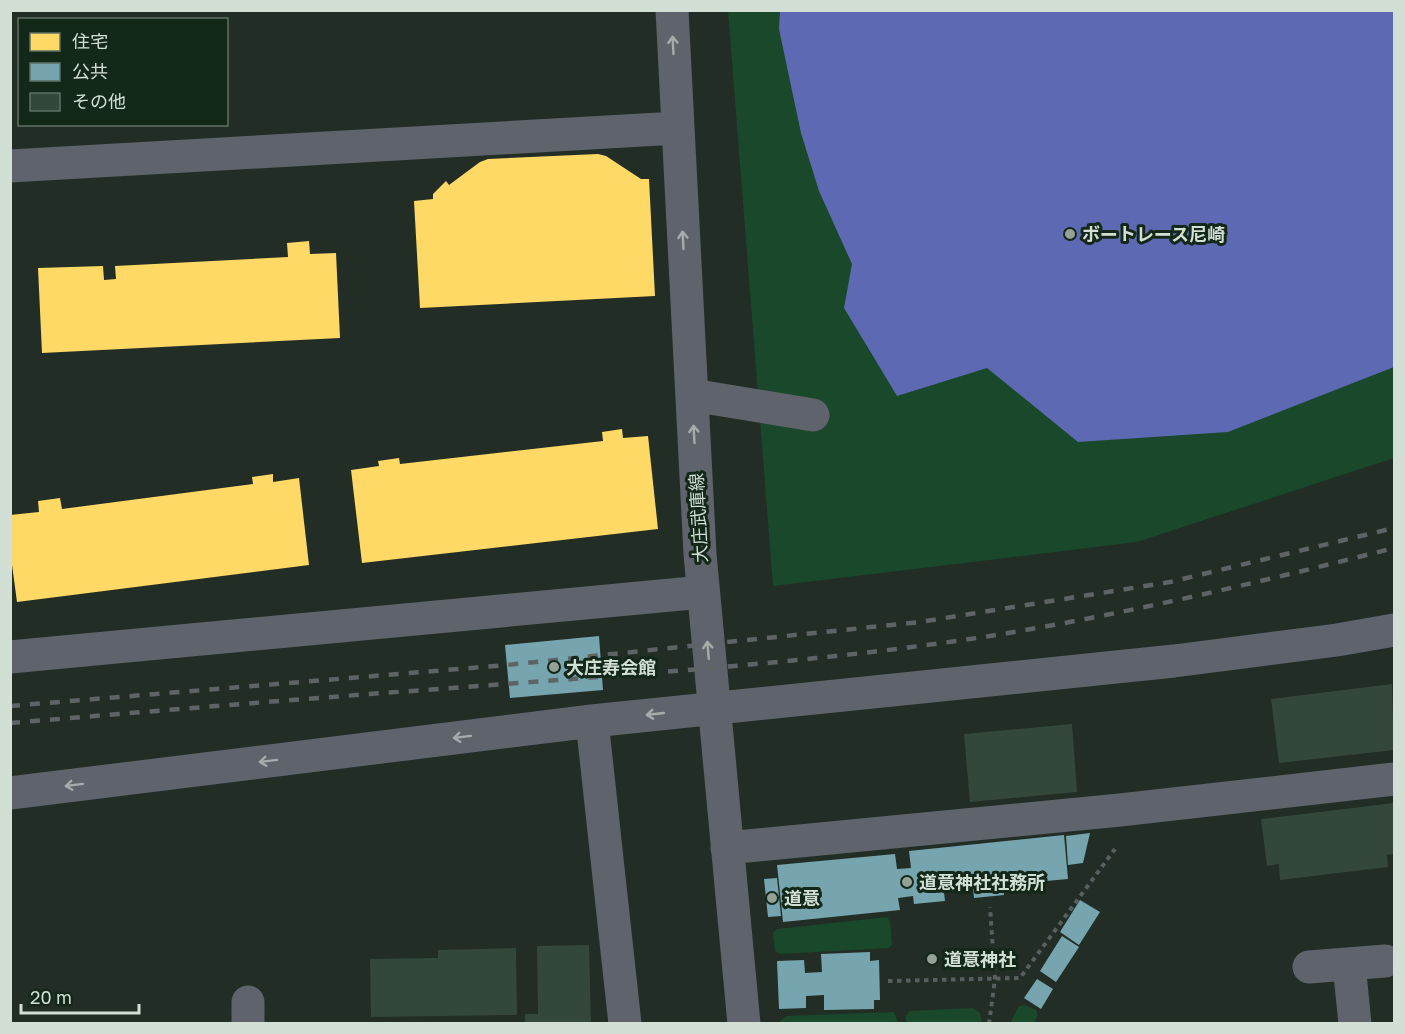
<svg xmlns="http://www.w3.org/2000/svg" width="1405" height="1034" font-family="'Golos Text','Noto Sans JP',sans-serif">
<rect width="100%" height="100%" fill="#222d25"/>
<path fill="#19482a" d="M 728,11 L 1394,11 L 1394,458 L 1137,542 L 773,586 Z
M 887,917 L 890,921 L 892,944 L 889,948 L 780,954 L 775,951 L 773,933 L 777,929 Z
M 1025,1005 L 1036,1010 L 1038,1015 L 1034,1023 L 1010,1023 L 1019,1006 Z
M 973,1008 L 980,1013 L 982,1023 L 906,1023 L 906,1016 L 910,1011 Z
M 894,1012 L 898,1023 L 780,1024 L 780,1021 L 786,1016 Z"/>
<path fill="#5d6ab3" d="M 780,11 L 1394,11 L 1394,367 L 1228,432 L 1078,442 L 987,368 L 897,396 L 844,308 L 852,264 L 819,191 L 801,133 L 779,29 Z"/>
<path fill="#ffd966" d="M 598,154 L 606,156 L 641,179 L 649,179 L 655,296 L 420,308 L 414,201 L 433,199 L 433,194 L 446,181 L 449,185 L 480,162 L 488,159 Z
M 309,241 L 310,254 L 336,253 L 340,338 L 42,353 L 38,268 L 103,266 L 104,280 L 116,279 L 115,266 L 288,257 L 287,243 Z
M 622,429 L 623,438 L 648,436 L 658,529 L 362,563 L 351,470 L 379,466 L 378,461 L 399,458 L 400,464 L 603,441 L 602,432 Z
M 273,474 L 273,482 L 299,478 L 309,565 L 17,602 L 10,550 L 10,515 L 39,512 L 38,501 L 60,498 L 62,509 L 253,484 L 252,477 Z"/>
<path fill="#76a5af" d="M 599,636 L 603,690 L 510,698 L 505,645 Z
M 1090,833 L 1083,863 L 1068,865 L 1066,836 Z
M 1064,835 L 1068,879 L 1003,885 L 1004,895 L 974,898 L 973,888 L 944,892 L 945,901 L 914,904 L 913,896 L 898,898 L 900,910 L 783,922 L 777,865 L 895,854 L 897,869 L 911,868 L 909,851 Z
M 777,878 L 781,916 L 768,917 L 764,879 Z
M 1080,900 L 1100,912 L 1079,945 L 1060,932 Z
M 1062,936 L 1079,947 L 1056,982 L 1040,971 Z
M 870,952 L 870,961 L 879,960 L 880,1000 L 874,1000 L 874,1009 L 824,1010 L 824,995 L 806,996 L 806,1008 L 779,1009 L 777,961 L 804,960 L 805,973 L 822,972 L 821,954 Z
M 1037,979 L 1053,989 L 1041,1009 L 1024,998 Z"/>
<path fill="#34473b" d="M 1392,684 L 1394,750 L 1279,763 L 1271,699 Z
M 1072,724 L 1077,792 L 970,802 L 964,734 Z
M 1394,803 L 1394,854 L 1387,855 L 1388,867 L 1280,880 L 1279,864 L 1267,866 L 1261,819 Z
M 589,945 L 591,1024 L 525,1024 L 525,1014 L 538,1014 L 537,946 Z
M 516,948 L 517,1015 L 371,1017 L 370,959 L 438,958 L 438,950 Z"/>
<g fill="none" stroke-linecap="round" stroke-linejoin="round">
<path stroke="#595e61" stroke-width="4" stroke-dasharray="4.5 4.5" stroke-linecap="butt" d="M 888,981 L 1020,978 L 1115,849
M 989,1024 L 995,979 L 990,907"/>
<path stroke="#5f636c" stroke-width="33" d="M 672,10 L 700,554 L 744,1024
M 10,166 L 677,128
M 692,395 L 813,415
M 10,657 L 703,592
M 592,721 L 625,1024
M 10,793 L 592,721 L 1174,661 L 1337,640 L 1394,630
M 727,848 L 1120,810 L 1394,779
M 1349,964 L 1355,1024
M 1309,967 L 1385,961
M 248,1002 L 248,1024"/>
<path stroke="#5e6466" stroke-width="4.5" stroke-dasharray="10 10" stroke-linecap="butt" d="M 10,706 L 507,665 L 920,622 L 1170,582 L 1394,528
M 10,723 C 167,710 323,697 480,686 C 650,673 821,662 990,636 C 1126,614 1261,582 1394,548"/>
</g>
<defs><path id="oneway-shaft" d="M-6 0H5M1.5-3L5.5 0L1.5 3" fill="none" stroke-width="1.6" stroke-linecap="round" stroke-linejoin="round" transform="scale(1.5)"/></defs>
<g stroke="#a4adab">
<use href="#oneway-shaft" transform="translate(673 45) rotate(-93)"/>
<use href="#oneway-shaft" transform="translate(683 240) rotate(-93)"/>
<use href="#oneway-shaft" transform="translate(694 434) rotate(-93)"/>
<use href="#oneway-shaft" transform="translate(708 650) rotate(-95)"/>
<use href="#oneway-shaft" transform="translate(655 714) rotate(174)"/>
<use href="#oneway-shaft" transform="translate(462 737) rotate(173)"/>
<use href="#oneway-shaft" transform="translate(268 761) rotate(173)"/>
<use href="#oneway-shaft" transform="translate(74 785) rotate(173)"/>
</g>
<g fill="#94a197" stroke="#132819" stroke-width="2">
<circle cx="1070" cy="234" r="6"/>
<circle cx="554" cy="667" r="6"/>
<circle cx="907" cy="882" r="6"/>
<circle cx="772" cy="898" r="6"/>
<circle cx="932" cy="959" r="6"/>
</g>
<g text-anchor="middle" dominant-baseline="central" stroke-width="6" stroke-linejoin="round" paint-order="stroke">
<g font-size="18" font-weight="bold" fill="#d2dfd5" stroke="#132819" text-anchor="start">
<text x="1082" y="234">ボートレース尼崎</text>
<text x="566" y="667">大庄寿会館</text>
<text x="919" y="882">道意神社社務所</text>
<text x="784" y="898">道意</text>
<text x="944" y="959">道意神社</text>
</g>
<g font-size="18" fill="#d2dfd5" stroke="#132819">
<text transform="translate(698 518) rotate(-93)">大庄武庫線</text>
</g>
</g>
<rect width="1405" height="1034" fill="none" stroke="#d2dfd5" stroke-width="24"/>
<rect x="18" y="18" width="210" height="108" fill="#132819" stroke="#5f7164" stroke-width="1.5"/>
<rect x="30" y="33" width="30" height="18" fill="#ffd966" stroke="#5f7164" stroke-width="1.5"/>
<text x="72" y="48" font-size="18" fill="#d2dfd5">住宅</text>
<rect x="30" y="63" width="30" height="18" fill="#76a5af" stroke="#5f7164" stroke-width="1.5"/>
<text x="72" y="78" font-size="18" fill="#d2dfd5">公共</text>
<rect x="30" y="93" width="30" height="18" fill="#34473b" stroke="#5f7164" stroke-width="1.5"/>
<text x="72" y="108" font-size="18" fill="#d2dfd5">その他</text>
<path d="M21 1004v9h118v-9" fill="none" stroke="#d2dfd5" stroke-width="3"/>
<text x="30" y="1004" font-size="18" fill="#d2dfd5" stroke="#132819" stroke-width="4.5" paint-order="stroke">20 m</text>
</svg>
